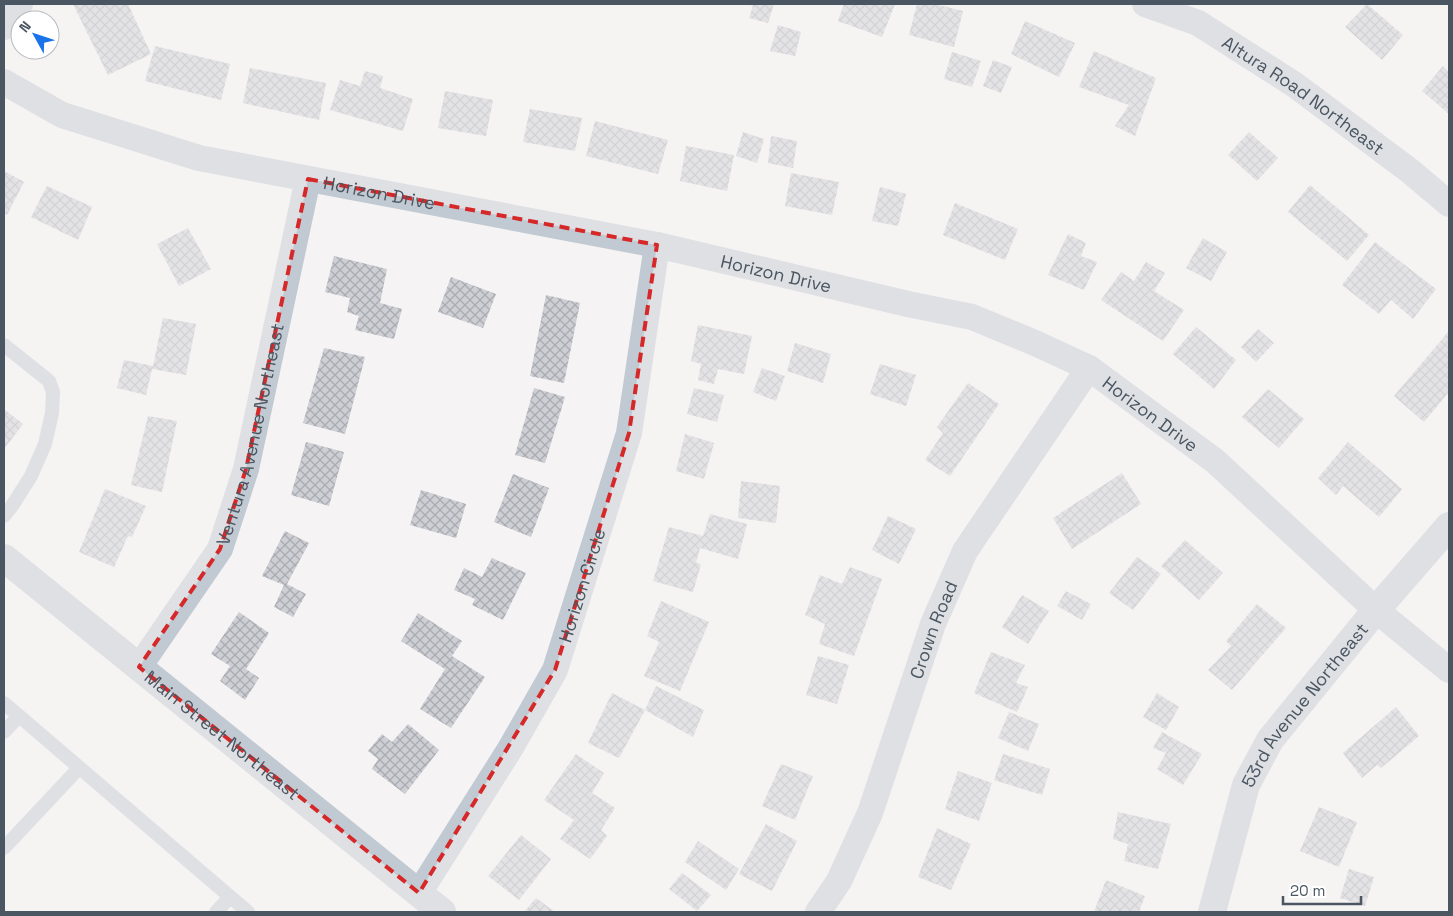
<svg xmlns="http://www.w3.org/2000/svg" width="1453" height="916" font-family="'Space Grotesk',sans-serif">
<defs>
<pattern id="building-cross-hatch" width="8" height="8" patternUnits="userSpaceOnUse" patternTransform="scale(1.25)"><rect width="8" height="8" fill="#cdcfd5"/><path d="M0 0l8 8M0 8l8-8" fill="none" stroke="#a8abb0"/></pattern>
</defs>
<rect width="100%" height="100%" fill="#f5f3f3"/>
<path fill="url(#building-cross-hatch)" d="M 73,4 L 128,4 L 151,54 L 108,75 Z
M 747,4 L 774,4 L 768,23 L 749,18 L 753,6 Z
M 844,4 L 895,4 L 882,37 L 838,21 Z
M 917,4 L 935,4 L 963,11 L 954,47 L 909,35 Z
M 1367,4 L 1403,35 L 1382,60 L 1345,27 Z
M 1025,21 L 1075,43 L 1059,77 L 1011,54 Z
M 778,25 L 801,32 L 795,56 L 770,51 Z
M 155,46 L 230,64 L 221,100 L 145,81 Z
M 1094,51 L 1156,78 L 1135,136 L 1115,126 L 1129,105 L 1079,87 Z
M 952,52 L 981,61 L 972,87 L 944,79 Z
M 993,60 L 1012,67 L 1001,93 L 983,86 Z
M 1443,66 L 1449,72 L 1449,114 L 1422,91 Z
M 250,68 L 326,83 L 319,120 L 243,103 Z
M 365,71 L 383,76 L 380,88 L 413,99 L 403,131 L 330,110 L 340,80 L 360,86 Z
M 445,91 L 493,100 L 486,136 L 438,128 Z
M 530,109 L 582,118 L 575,151 L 523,142 Z
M 595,121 L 668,140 L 658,174 L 586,156 Z
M 743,132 L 764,139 L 757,163 L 736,156 Z
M 1249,132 L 1278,158 L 1257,181 L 1228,155 Z
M 771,136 L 797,141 L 793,168 L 768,163 Z
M 686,146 L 734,155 L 727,191 L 680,181 Z
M 4,171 L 24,182 L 7,215 L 4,213 Z
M 791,173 L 839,182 L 832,215 L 785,206 Z
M 1310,185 L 1369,235 L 1347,261 L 1288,212 Z
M 47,186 L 92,207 L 78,240 L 31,217 Z
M 880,187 L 906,194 L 898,226 L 872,221 Z
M 955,203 L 1018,229 L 1005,260 L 943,235 Z
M 188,228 L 211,269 L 179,286 L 157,244 Z
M 1068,234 L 1086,243 L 1081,256 L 1097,262 L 1084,290 L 1048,275 Z
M 1203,238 L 1227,252 L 1211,281 L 1186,268 Z
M 1375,242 L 1436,289 L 1413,319 L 1391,300 L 1379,314 L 1342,285 Z
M 334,256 L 387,269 L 380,303 L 402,309 L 394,339 L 355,330 L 359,316 L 347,312 L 350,298 L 325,292 Z
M 1146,262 L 1165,273 L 1154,291 L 1184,310 L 1163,341 L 1101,300 L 1121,272 L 1134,281 Z
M 451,277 L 496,294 L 483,328 L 438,312 Z
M 546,295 L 580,303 L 564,383 L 530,376 Z
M 163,318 L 196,324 L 186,375 L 152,369 L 146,395 L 117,388 L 124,360 L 153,366 Z
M 698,325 L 752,336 L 744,374 L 718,369 L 714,384 L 698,380 L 701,364 L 691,361 Z
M 1196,327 L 1236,360 L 1214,389 L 1173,354 Z
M 1258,329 L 1274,343 L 1256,362 L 1241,347 Z
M 1449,331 L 1449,392 L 1424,422 L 1394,396 Z
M 795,343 L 831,354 L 823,383 L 787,371 Z
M 324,348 L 365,357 L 345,434 L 303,423 Z
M 880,364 L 916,375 L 906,406 L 870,394 Z
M 762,368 L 785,376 L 776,401 L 753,392 Z
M 968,383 L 999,404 L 950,476 L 925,460 L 943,433 L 937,427 Z
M 534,388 L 565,397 L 545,463 L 515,455 Z
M 694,388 L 724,395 L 717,422 L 687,414 Z
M 1268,389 L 1304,419 L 1279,448 L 1242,417 Z
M 4,409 L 23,424 L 4,449 Z
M 148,416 L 177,421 L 162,492 L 131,485 Z
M 685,434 L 714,443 L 704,479 L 676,471 Z
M 306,442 L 344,452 L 329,506 L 291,495 Z
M 1348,442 L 1402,489 L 1379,517 L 1343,486 L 1336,495 L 1318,478 Z
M 1122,473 L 1141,504 L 1072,549 L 1053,518 Z
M 513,474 L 549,488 L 531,537 L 494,522 Z
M 741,481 L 780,486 L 776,523 L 738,518 Z
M 105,489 L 146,506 L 132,537 L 128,536 L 114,567 L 79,552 Z
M 421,490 L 466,504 L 456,538 L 410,525 Z
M 710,514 L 747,524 L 738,559 L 700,548 L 696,563 L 701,564 L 693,592 L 653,581 L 669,527 L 703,536 Z
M 888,516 L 916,529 L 899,564 L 872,550 Z
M 285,531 L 309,543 L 287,584 L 306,594 L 293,617 L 274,607 L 284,585 L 262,576 Z
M 1185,540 L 1223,573 L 1199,600 L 1161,566 Z
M 1137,557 L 1161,574 L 1133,610 L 1109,593 Z
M 492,558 L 526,573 L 503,620 L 472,605 L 475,599 L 454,590 L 464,568 L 482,577 Z
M 850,567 L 882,579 L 854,656 L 819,644 L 825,624 L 805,615 L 820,575 L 842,584 Z
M 1066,591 L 1091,604 L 1082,620 L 1057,606 Z
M 1022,595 L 1049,611 L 1028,644 L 1002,627 Z
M 661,601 L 709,622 L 680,691 L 644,676 L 659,642 L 647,636 Z
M 1257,604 L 1286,628 L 1232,690 L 1208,670 L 1231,646 L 1226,641 Z
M 239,612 L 269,633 L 246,669 L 259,678 L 245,700 L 220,681 L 230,666 L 211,654 Z
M 418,613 L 462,641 L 452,656 L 485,677 L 451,728 L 420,709 L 445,669 L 401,641 Z
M 991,652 L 1025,665 L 1016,683 L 1028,687 L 1017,712 L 974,693 Z
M 818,656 L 849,665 L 837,704 L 806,695 Z
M 656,686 L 704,710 L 693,737 L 645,710 L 619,758 L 588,743 L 612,693 L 645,710 Z
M 1157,693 L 1179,707 L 1166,730 L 1143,717 Z
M 1396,707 L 1419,736 L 1381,768 L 1377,765 L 1362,778 L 1343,753 Z
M 1009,712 L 1039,724 L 1028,751 L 998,738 Z
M 408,724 L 439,750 L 405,794 L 372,769 L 378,759 L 368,751 L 382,734 L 392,742 Z
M 1162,732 L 1202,754 L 1183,785 L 1157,769 L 1166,753 L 1153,748 Z
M 576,754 L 604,773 L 592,793 L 615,808 L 601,830 L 607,836 L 590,859 L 560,839 L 574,820 L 544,800 Z
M 1003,754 L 1050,769 L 1042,795 L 994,780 Z
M 781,764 L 813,776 L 795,820 L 762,806 Z
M 958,771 L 992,783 L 979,821 L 945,809 Z
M 1319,807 L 1357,822 L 1339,867 L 1300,851 Z
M 1118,812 L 1171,824 L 1158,869 L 1124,861 L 1128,844 L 1113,839 Z
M 766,824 L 797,841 L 772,891 L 739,874 Z
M 937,828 L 971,844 L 951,890 L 918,877 Z
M 521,835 L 551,859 L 519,900 L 488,876 Z
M 698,841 L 739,869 L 726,890 L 685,862 Z
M 1349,869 L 1374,877 L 1365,906 L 1340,898 Z
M 682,873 L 711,895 L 697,911 L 669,889 Z
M 1106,880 L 1145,896 L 1139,912 L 1094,912 Z
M 536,898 L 555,912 L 524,912 Z"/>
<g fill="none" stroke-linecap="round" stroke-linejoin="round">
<path stroke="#c1cad2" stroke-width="14" d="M 4,345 L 49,381 L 53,392 L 52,413 L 45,444 L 31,476 L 12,506 L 4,516
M 4,703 L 248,912
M 4,732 L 19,716
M 4,848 L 79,768
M 216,912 L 230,897"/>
<g stroke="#c1cad2" stroke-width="26">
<path id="s1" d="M 1145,4 L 1198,23 L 1295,85 L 1410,171 L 1449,204"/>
<path d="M 4,27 L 20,4"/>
<path id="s2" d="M 4,82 L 62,115 L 199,158 L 657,245 L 908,304 L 972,317 L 1035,343 L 1089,368 L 1215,461 L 1376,610 L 1449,670"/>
<path id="s3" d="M 139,667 L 220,549 L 246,469 L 308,179"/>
<path id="s4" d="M 419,893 L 510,749 L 555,670 L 629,433 L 657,245"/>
<path id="s5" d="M 818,912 L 839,881 L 870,813 L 933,624 L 965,551 L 1089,368"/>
</g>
<g stroke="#c1cad2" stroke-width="28">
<path id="s6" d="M 4,558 L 442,912"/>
<path id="s7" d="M 1212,912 L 1246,785 L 1270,740 L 1376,610 L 1449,526"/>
</g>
</g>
<path d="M0 0H1453V916H0ZM 308,179 L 657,245 L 629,433 L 555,670 L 419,893 L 139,667 L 220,549 L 246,469 Z" fill="#f5f3f3" fill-opacity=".55" fill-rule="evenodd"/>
<path fill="none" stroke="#d62828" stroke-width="4" stroke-dasharray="10 6" stroke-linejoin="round" d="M 308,179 L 657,245 L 629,433 L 555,670 L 419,893 L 139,667 L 220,549 L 246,469 Z"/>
<g text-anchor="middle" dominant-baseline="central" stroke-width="4.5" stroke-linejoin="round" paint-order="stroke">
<g font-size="18" fill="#4a5661" stroke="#fff">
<text stroke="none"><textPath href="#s1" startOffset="184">Altura Road Northeast</textPath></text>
<text stroke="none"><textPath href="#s2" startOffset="394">Horizon Drive</textPath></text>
<text stroke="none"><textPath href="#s2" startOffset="799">Horizon Drive</textPath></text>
<text stroke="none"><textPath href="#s2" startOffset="1204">Horizon Drive</textPath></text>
<text stroke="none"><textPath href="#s3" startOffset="262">Ventura Avenue Northeast</textPath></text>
<text stroke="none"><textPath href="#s4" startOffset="350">Horizon Circle</textPath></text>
<text stroke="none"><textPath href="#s5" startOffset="306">Crown Road</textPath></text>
<text stroke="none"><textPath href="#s7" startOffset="231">53rd Avenue Northeast</textPath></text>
<text stroke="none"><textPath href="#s6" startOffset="281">Main Street Northeast</textPath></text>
</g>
</g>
<rect width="1453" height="916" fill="none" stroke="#4a5661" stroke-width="10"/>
<g transform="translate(35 35) rotate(310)"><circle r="24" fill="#ffffff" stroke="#b7bbc0"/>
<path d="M0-4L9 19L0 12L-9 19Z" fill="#1a73e8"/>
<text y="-8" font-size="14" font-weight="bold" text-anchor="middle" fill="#4a5661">N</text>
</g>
<path d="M1283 896v8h78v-8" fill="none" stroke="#4a5661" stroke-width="2.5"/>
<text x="1290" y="896" font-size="15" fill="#4a5661" stroke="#ffffff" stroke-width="4" paint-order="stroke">20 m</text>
</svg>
